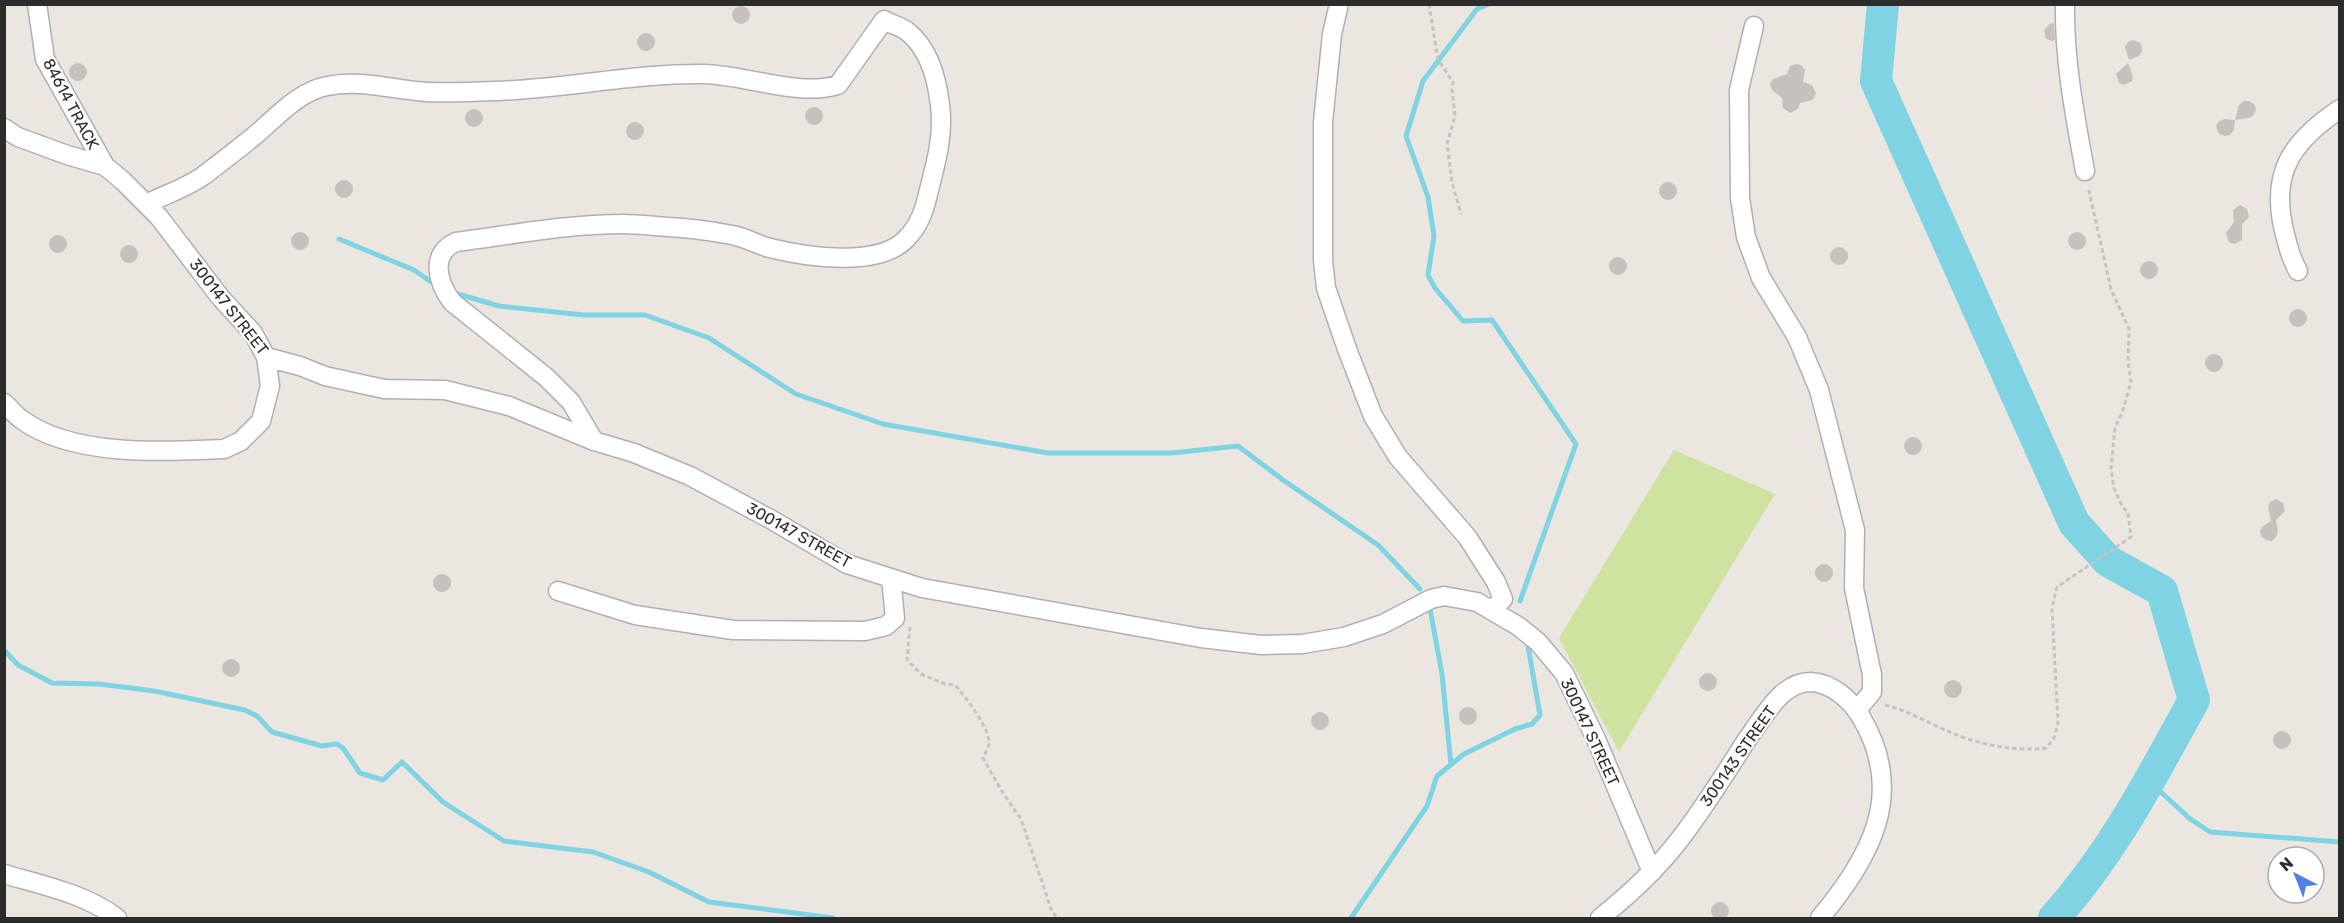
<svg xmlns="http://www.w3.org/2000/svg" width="2344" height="923" font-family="Rubik,sans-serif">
<rect width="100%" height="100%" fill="#ece6e0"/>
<path fill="#cee3a0" d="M 1674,450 L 1775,494 L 1619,752 L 1559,638 Z"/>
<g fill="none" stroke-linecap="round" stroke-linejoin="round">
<path stroke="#7fd3e3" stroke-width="5" d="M 1489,4 L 1477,9 L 1423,81 L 1406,136 L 1428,197 L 1434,236 L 1428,275 L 1435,288 L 1463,321 L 1492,320 L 1576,444 L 1520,601
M 339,239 L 414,270 L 437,286
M 451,292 L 499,306 L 584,315 L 645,315 L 709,338 L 796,394 L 883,424 L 1048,453 L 1172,453 L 1238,446 L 1283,480 L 1378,545 L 1420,589
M 1430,609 L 1442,674 L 1451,765
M 4,650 L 18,665 L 52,683 L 99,684 L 154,691 L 245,710 L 257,716 L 272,732 L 322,746 L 337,744 L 343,748 L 360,773 L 383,780 L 402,762 L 443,802 L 504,841 L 593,852 L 649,872 L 709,902 L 833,918
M 2149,781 L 2189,818 L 2210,832 L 2340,842
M 1351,918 L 1427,806 L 1437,776 L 1464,754 L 1515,729 L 1532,724 L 1540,715 L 1528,646"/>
<path stroke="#7fd3e3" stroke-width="32" d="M 1883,4 L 1876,81 L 2074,523 L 2108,561 L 2162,591 L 2194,700 C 2152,776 2113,853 2054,918"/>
</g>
<path fill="#c5c1bc" d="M732 15a9 9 0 1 1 18 0a9 9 0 1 1-18 0Z
M 2054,23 L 2055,40 L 2052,41 L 2046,39 L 2044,31 L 2049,24 Z
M637 42a9 9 0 1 1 18 0a9 9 0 1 1-18 0Z
M 2133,40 L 2141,43 L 2142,51 L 2139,56 L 2129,60 L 2125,47 L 2128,42 Z
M 2128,63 L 2133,76 L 2132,81 L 2124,85 L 2119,83 L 2116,74 Z
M69 72a9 9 0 1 1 18 0a9 9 0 1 1-18 0Z
M 1796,64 L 1801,65 L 1805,70 L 1803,82 L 1812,85 L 1816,93 L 1813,100 L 1800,103 L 1798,109 L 1790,113 L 1783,108 L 1782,98 L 1772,90 L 1770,84 L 1773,79 L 1787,74 L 1790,66 Z
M 2244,101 L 2249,101 L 2254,104 L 2256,109 L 2254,115 L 2249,118 L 2235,120 L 2234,130 L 2230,135 L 2225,136 L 2219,134 L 2216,126 L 2219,121 L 2225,119 L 2235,120 L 2239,105 Z
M805 116a9 9 0 1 1 18 0a9 9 0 1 1-18 0Z
M465 118a9 9 0 1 1 18 0a9 9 0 1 1-18 0Z
M626 131a9 9 0 1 1 18 0a9 9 0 1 1-18 0Z
M335 189a9 9 0 1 1 18 0a9 9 0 1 1-18 0Z
M1659 191a9 9 0 1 1 18 0a9 9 0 1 1-18 0Z
M 2240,205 L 2247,209 L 2249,217 L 2242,224 L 2242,240 L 2234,244 L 2229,242 L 2226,233 L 2234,222 L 2233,210 Z
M2068 241a9 9 0 1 1 18 0a9 9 0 1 1-18 0Z
M291 241a9 9 0 1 1 18 0a9 9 0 1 1-18 0Z
M49 244a9 9 0 1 1 18 0a9 9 0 1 1-18 0Z
M120 254a9 9 0 1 1 18 0a9 9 0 1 1-18 0Z
M1830 256a9 9 0 1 1 18 0a9 9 0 1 1-18 0Z
M1609 266a9 9 0 1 1 18 0a9 9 0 1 1-18 0Z
M2140 270a9 9 0 1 1 18 0a9 9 0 1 1-18 0Z
M2289 318a9 9 0 1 1 18 0a9 9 0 1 1-18 0Z
M2205 363a9 9 0 1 1 18 0a9 9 0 1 1-18 0Z
M1904 446a9 9 0 1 1 18 0a9 9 0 1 1-18 0Z
M 2276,499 L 2283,503 L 2285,511 L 2276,520 L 2278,532 L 2276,537 L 2272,541 L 2266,540 L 2261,536 L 2260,531 L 2263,526 L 2271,521 L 2268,507 L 2270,502 Z
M1815 573a9 9 0 1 1 18 0a9 9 0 1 1-18 0Z
M433 583a9 9 0 1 1 18 0a9 9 0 1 1-18 0Z
M222 668a9 9 0 1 1 18 0a9 9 0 1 1-18 0Z
M1699 682a9 9 0 1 1 18 0a9 9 0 1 1-18 0Z
M1944 689a9 9 0 1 1 18 0a9 9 0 1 1-18 0Z
M1459 716a9 9 0 1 1 18 0a9 9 0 1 1-18 0Z
M1311 721a9 9 0 1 1 18 0a9 9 0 1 1-18 0Z
M2273 740a9 9 0 1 1 18 0a9 9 0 1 1-18 0Z
M1711 911a9 9 0 1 1 18 0a9 9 0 1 1-18 0Z"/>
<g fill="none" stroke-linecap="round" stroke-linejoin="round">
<defs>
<path id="street" d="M 37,4 L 45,59 L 105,166
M 1339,4 L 1332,34 L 1323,122 L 1323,260 L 1326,288 L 1347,349 L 1373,416 L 1398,457 L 1468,538 L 1496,582 L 1503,599 L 1492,610
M 2065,4 C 2064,61 2075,116 2085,171
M 1754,26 L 1739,90 L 1740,198 L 1746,237 L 1761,278 L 1797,337 L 1819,390 L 1855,530 L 1854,588 L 1872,675 L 1872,692 L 1857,710
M 4,128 L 18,137 L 67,155 L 105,166 L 123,181 L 159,217 L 220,297 L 253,333 L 266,357 L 300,366 L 325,376 L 384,389 L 445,390 L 509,406 L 594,441 L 634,453 L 690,476 L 772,520 L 847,564 L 922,588 L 1201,638 L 1261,645 L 1302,644 L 1344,637 L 1383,624 L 1431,599 L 1444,596 L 1477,602 L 1518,626 L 1538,642 L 1564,673 L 1596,739 L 1652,872
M 146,204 C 164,195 186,188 203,176 C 220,163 237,150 253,137 C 276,118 297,92 327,86 C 361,79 393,90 427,92 C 449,93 473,92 495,91 C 565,89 634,73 704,74 C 746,75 799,97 838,85 L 884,20 C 892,25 901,26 908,32 C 929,49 937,79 940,105 C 944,134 936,163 929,190 C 925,208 920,225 906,239 C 878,268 806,257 770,248 C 757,245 745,237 732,235 C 711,231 689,228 668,227 C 653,226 638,224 623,224 C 567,224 511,235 456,242 C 429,254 438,283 452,302 L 547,378 L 571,402 L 594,441
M 2298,271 C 2290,256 2287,243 2283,226 C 2271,170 2294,140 2340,109
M 4,403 C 10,408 15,415 21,419 C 71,457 164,452 224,449 L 241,441 L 261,421 L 270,386 L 266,357
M 558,591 L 635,615 L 733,630 L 865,631 L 886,626 L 895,618 L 891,578
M 4,874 C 42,885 86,894 117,918
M 1600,918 C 1629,895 1657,869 1680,839 C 1704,808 1725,774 1746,741 C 1757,726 1768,707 1782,694 C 1790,687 1800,682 1811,682 C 1832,683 1851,700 1861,717 C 1907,794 1870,857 1820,918"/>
</defs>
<use href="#street" stroke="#adb0b7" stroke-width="21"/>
<path stroke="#c4c4c4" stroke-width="3" stroke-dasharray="4.5 3" stroke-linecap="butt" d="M 1429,4 L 1438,60 L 1453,82 L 1452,89 L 1455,116 L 1447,144 L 1452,182 L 1461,214
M 910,627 L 907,660 L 921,674 L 945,684 L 955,685 C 966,698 990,728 989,744 C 988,749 985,753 983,758 L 1003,793 L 1021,819 L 1052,912 L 1058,918
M 1885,705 C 1906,710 1925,721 1945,730 C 1976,744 2013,752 2046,748 L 2054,738 L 2058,723 L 2052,608 L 2057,587 L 2131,537 L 2128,513 L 2122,506 L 2114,488 L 2111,469 L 2115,427 L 2122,413 L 2131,382 L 2128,362 L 2129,329 L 2111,289 L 2088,187"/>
<use href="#street" stroke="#fff" stroke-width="18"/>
</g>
<g text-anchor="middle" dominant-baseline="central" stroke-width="4.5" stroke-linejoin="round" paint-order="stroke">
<g font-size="16" fill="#2c2c2c" stroke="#fff">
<text transform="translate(71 104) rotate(62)">84614 TRACK</text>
<text transform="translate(229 307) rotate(52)">300147 STREET</text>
<text transform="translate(799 535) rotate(29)">300147 STREET</text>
<text transform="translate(1590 732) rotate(65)">300147 STREET</text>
<text transform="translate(1738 756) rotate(-55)">300143 STREET</text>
</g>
</g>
<rect width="2344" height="923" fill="none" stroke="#2c2c2c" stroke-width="12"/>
<g transform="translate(2296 875) rotate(318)"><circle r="28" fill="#ffffff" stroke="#ababab" stroke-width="1.5"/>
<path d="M0-4.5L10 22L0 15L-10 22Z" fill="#527ee8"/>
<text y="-9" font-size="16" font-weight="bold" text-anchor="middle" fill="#2c2c2c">N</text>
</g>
</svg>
